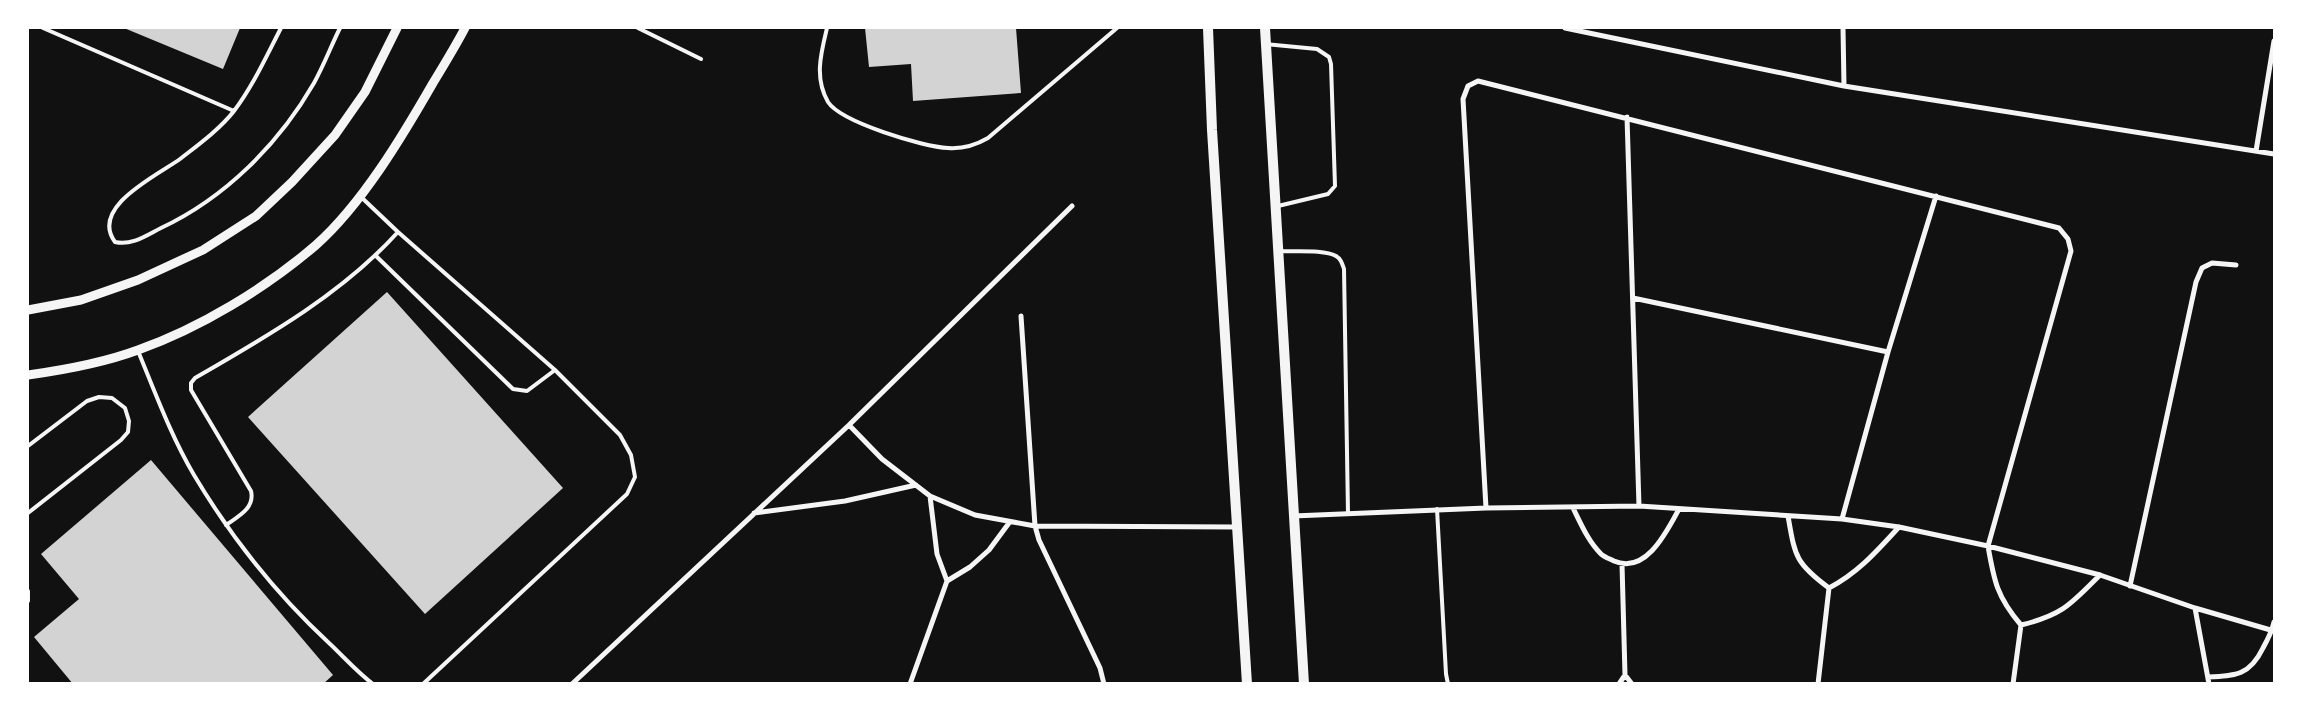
<svg xmlns="http://www.w3.org/2000/svg" width="2302" height="711" font-family="Poppins,sans-serif">
<rect width="100%" height="100%" fill="#111"/>
<path fill="#d3d3d3" d="M 124,28 L 240,28 L 223,69 Z
M 865,28 L 1016,28 L 1021,93 L 913,101 L 911,64 L 869,67 Z
M 387,292 L 563,488 L 425,614 L 248,417 Z
M 151,460 L 333,675 L 323,684 L 73,684 L 34,637 L 79,599 L 41,554 Z"/>
<g fill="none" stroke-linecap="round" stroke-linejoin="round">
<path stroke="#f5f5f5" stroke-width="4" d="M 43,28 L 234,111
M 281,28 C 267,55 253,86 234,111 C 220,129 198,145 180,159 C 158,175 89,207 115,242 C 132,246 147,235 161,228 C 225,198 279,144 314,83 C 324,65 331,46 340,28
M 638,28 L 701,59
M 827,28 C 821,53 814,78 828,102 C 841,122 923,147 948,148 C 962,149 976,145 988,138 L 1117,28
M 1266,44 L 1317,49 L 1329,57 L 1331,64 L 1335,186 L 1328,194 L 1278,206
M 360,196 L 398,232 L 555,370 L 620,435 L 631,455 L 635,477 L 627,494 L 423,684
M 1280,251 C 1294,252 1324,249 1336,256 C 1341,259 1342,263 1344,269 L 1348,513
M 376,256 L 513,389 L 527,391 L 555,370
M 138,351 C 155,392 171,436 194,475 C 231,537 276,594 329,643 C 343,656 357,672 373,684
M 28,446 L 87,401 L 99,397 L 112,398 L 125,408 L 129,421 L 128,432 L 121,440 L 28,513
M 1437,509 L 1446,674 L 1448,684
M 226,525 C 239,516 255,508 251,491 L 191,390 L 191,383 L 195,378 C 266,337 342,294 398,232
M 28,591 L 28,601"/>
<path stroke="#f5f5f5" stroke-width="5" d="M 1565,28 L 1844,86 L 2274,154
M 1843,28 L 1844,86
M 1627,117 L 1639,506
M 2256,151 L 2274,41
M 1633,298 L 1888,352
M 1021,316 L 1035,526 L 1039,540 L 1100,668 L 1104,684
M 849,425 L 882,459 L 930,496 L 975,515 L 1035,526 L 1237,527
M 930,496 L 937,554 L 947,581
M 1486,508 L 1463,99 L 1468,86 L 1478,81 L 2059,228 L 2068,239 L 2071,251 L 1988,546 C 1994,581 1997,597 2021,625
M 1573,508 C 1581,524 1588,541 1601,554 C 1604,557 1610,559 1614,561 C 1646,575 1667,531 1679,509
M 754,513 L 845,501 L 916,485
M 1293,516 L 1486,508 L 1639,506 L 1842,519 L 1899,527 L 1988,546 L 2100,575 L 2195,608 L 2274,631
M 1788,516 C 1795,556 1795,563 1829,588
M 1842,519 L 1888,352 L 1936,196
M 1622,564 L 1625,675
M 2130,586 L 2196,282 L 2202,268 L 2212,263 L 2236,265
M 1829,588 C 1858,573 1877,551 1899,527
M 2195,608 L 2209,684
M 2021,625 C 2063,615 2071,604 2100,575
M 2208,677 C 2236,676 2250,675 2263,648 C 2268,639 2272,631 2274,622
M 572,684 L 849,425 L 1072,206
M 910,684 L 947,581 L 970,567 L 989,550 L 1009,523
M 1619,684 L 1625,675 L 1632,684
M 1818,684 L 1829,588
M 2013,684 L 2021,625"/>
<path stroke="#f5f5f5" stroke-width="9" d="M 28,310 L 81,300 L 138,280 L 203,250 L 256,216 L 292,182 L 335,135 L 365,92 L 397,28
M 28,375 C 64,370 103,363 138,350 C 200,328 266,288 316,245 C 362,204 402,137 433,83 C 444,65 455,47 465,28"/>
<path stroke="#f5f5f5" stroke-width="10" d="M 1208,28 L 1212,130 L 1247,684
M 1265,28 L 1304,684"/>
</g>
<rect width="2302" height="711" fill="none" stroke="#ffffff" stroke-width="58"/>
</svg>
